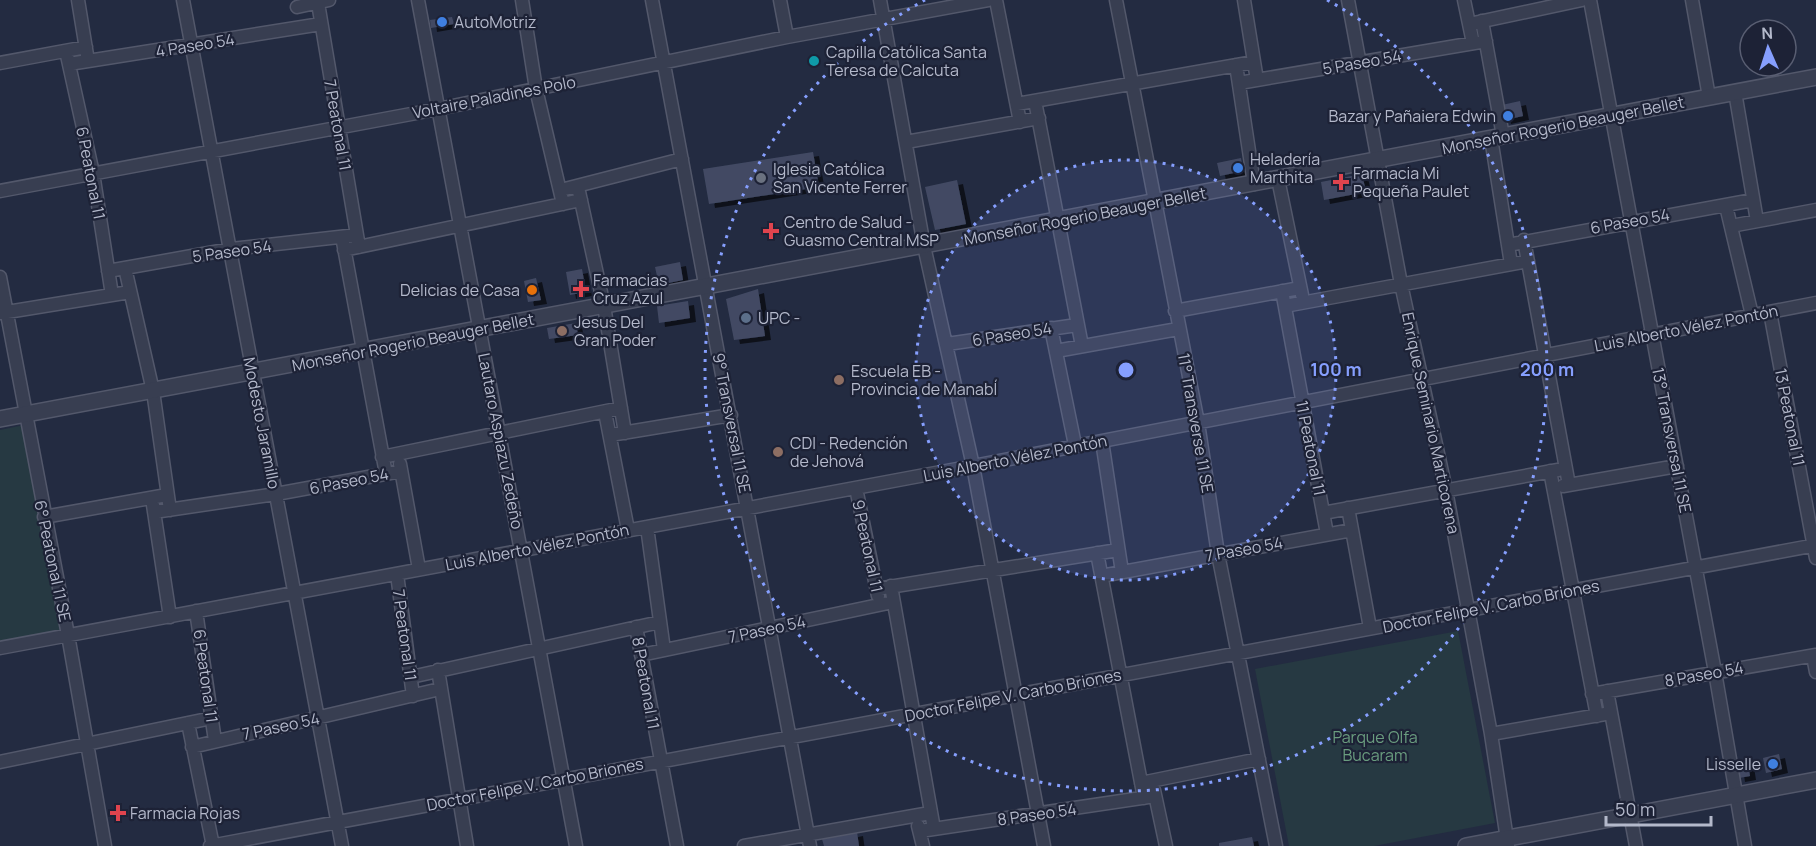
<svg xmlns="http://www.w3.org/2000/svg" width="1816" height="846" font-family="Manrope,sans-serif">
<defs>
<filter id="shadow"><feDropShadow dx="6" dy="4" stdDeviation="0" flood-color="#0009"/></filter>
</defs>
<rect width="100%" height="100%" fill="#232b41"/>
<path fill="#263942" d="M 24,425 L 64,630 L 0,642 L 0,430 Z
M 1458,631 L 1495,823 L 1374,846 L 1289,846 L 1255,669 Z"/>
<path fill="#424a63" filter="url(#shadow)" d="M 452,17 L 454,24 L 431,28 L 430,20 Z
M 1520,101 L 1523,116 L 1505,120 L 1502,105 Z
M 813,152 L 819,187 L 709,204 L 703,169 Z
M 1241,158 L 1243,171 L 1220,176 L 1217,163 Z
M 1362,174 L 1366,192 L 1324,200 L 1321,182 Z
M 957,180 L 966,224 L 935,230 L 925,187 Z
M 680,262 L 683,280 L 659,285 L 655,267 Z
M 582,269 L 586,292 L 570,295 L 566,272 Z
M 536,278 L 541,300 L 528,302 L 524,281 Z
M 758,289 L 765,336 L 734,340 L 726,299 Z
M 688,301 L 690,318 L 659,323 L 657,306 Z
M 576,323 L 578,335 L 549,339 L 547,328 Z
M 1779,754 L 1782,769 L 1766,773 L 1763,758 Z
M 1748,763 L 1750,776 L 1739,778 L 1737,765 Z
M 857,832 L 859,846 L 824,846 L 822,839 Z
M 1252,837 L 1254,846 L 1219,846 L 1219,843 Z"/>
<g fill="none" stroke-linecap="round" stroke-linejoin="round">
<defs>
<path id="minor" d="M 78,0 L 87,55
M 183,0 L 342,846
M 418,0 L 576,846
M 522,0 L 536,89 L 563,204
M 652,0 L 810,846
M 780,0 L 787,37
M 880,0 L 924,246 L 973,466 L 1044,846
M 996,0 L 1020,122
M 1116,0 L 1198,423 L 1218,554 L 1276,846
M 1244,0 L 1257,80
M 1348,0 L 1401,284 L 1446,490 L 1491,734 L 1508,846
M 1464,0 L 1473,43
M 1590,0 L 1715,672 L 1745,846
M 1692,0 L 1709,97
M 318,3 L 359,247
M 297,7 L 329,0
M 1482,21 L 1503,136
M 1469,24 L 1582,0
M 66,51 L 93,173 L 112,295
M 0,63 L 86,47
M 69,64 L 321,24
M 1236,65 L 1254,184
M 1239,83 L 1486,41
M 1735,92 L 1757,221
M 1035,101 L 1082,346
M 1017,104 L 1254,62
M 1491,138 L 1511,264
M 906,142 L 1039,118
M 1278,179 L 1302,295
M 578,187 L 604,306 L 625,433
M 561,190 L 682,159
M 0,191 L 438,109 L 787,37 L 988,0
M 1726,206 L 1752,315
M 1731,226 L 1816,210
M 1524,240 L 1569,485
M 343,242 L 386,474
M 1508,245 L 1753,200
M 344,250 L 581,200
M 125,268 L 153,391 L 170,510
M 108,271 L 231,249 L 357,235
M 0,277 L 68,635 L 105,846
M 1282,291 L 1327,534
M 1285,306 L 1528,261
M 1175,311 L 1300,288
M 1770,312 L 1816,558
M 1,313 L 130,292
M 1051,328 L 1075,445
M 947,344 L 1077,325
M 1056,351 L 1178,329
M 605,412 L 628,530
M 610,435 L 731,415
M 1102,441 L 1122,572
M 382,457 L 621,408
M 400,464 L 419,569
M 1550,471 L 1597,716
M 1563,486 L 1677,466
M 856,488 L 878,596
M 153,505 L 170,617
M 1348,508 L 1370,628
M 154,512 L 276,494 L 401,471
M 1323,513 L 1558,470
M 44,517 L 167,495
M 647,527 L 664,650
M 1097,553 L 1144,798
M 397,574 L 413,696
M 1101,576 L 1352,530
M 891,586 L 934,829
M 877,589 L 1118,550
M 196,611 L 215,741
M 636,627 L 677,846
M 0,648 L 973,466 L 1816,303
M 641,655 L 893,602
M 1813,656 L 1816,672
M 438,670 L 467,846
M 411,677 L 660,622
M 1607,691 L 1636,846
M 1592,694 L 1816,655
M 188,723 L 213,846
M 1491,734 L 1605,714
M 192,747 L 440,689
M 0,762 L 212,718
M 1141,783 L 1259,759
M 1154,790 L 1166,846
M 918,826 L 923,846
M 920,831 L 1155,796
M 210,846 L 1816,545
M 744,846 L 930,813"/>
<path id="tertiary" d="M 0,419 L 1816,77
M 1466,846 L 1816,780"/>
</defs>
<use href="#minor" stroke="#53586b" stroke-width="15"/>
<use href="#tertiary" stroke="#53586b" stroke-width="18"/>
<use href="#minor" stroke="#383e51" stroke-width="12"/>
<use href="#tertiary" stroke="#383e51" stroke-width="15"/>
</g>
<circle cx="1126" cy="370" r="210" fill="#869ffe" fill-opacity=".12"/>
<g fill="none" stroke="#869ffe" stroke-width="3" stroke-dasharray="3 6">
<circle cx="1126" cy="370" r="210"/>
<path d="M1327 0A421 421 0 1 1 925 0"/>
</g>
<g fill="#3f7fe0" stroke="#1d2236" stroke-width="2">
<circle cx="442" cy="22" r="6"/>
<circle cx="1508" cy="116" r="6"/>
<circle cx="1238" cy="168" r="6"/>
<circle cx="1773" cy="764" r="6"/>
</g>
<circle fill="#0f9aa8" stroke="#1d2236" stroke-width="2" cx="814" cy="61" r="6"/>
<circle fill="#6b7280" stroke="#1d2236" stroke-width="2" cx="761" cy="178" r="6"/>
<g fill="#e0444e" stroke="#1d2236" stroke-width="2">
<path d="M1338 173h6v6h6v6h-6v6h-6v-6h-6v-6h6z"/>
<path d="M768 222h6v6h6v6h-6v6h-6v-6h-6v-6h6z"/>
<path d="M578 280h6v6h6v6h-6v6h-6v-6h-6v-6h6z"/>
<path d="M115 804h6v6h6v6h-6v6h-6v-6h-6v-6h6z"/>
</g>
<circle fill="#e8710a" stroke="#1d2236" stroke-width="2" cx="532" cy="290" r="6"/>
<circle fill="#5c6f8a" stroke="#1d2236" stroke-width="2" cx="746" cy="318" r="6"/>
<g fill="#8d6e63" stroke="#1d2236" stroke-width="2">
<circle cx="562" cy="331" r="6"/>
<circle cx="839" cy="380" r="6"/>
<circle cx="778" cy="452" r="6"/>
</g>
<g text-anchor="middle" dominant-baseline="central" stroke-width="4.5" stroke-linejoin="round" paint-order="stroke">
<g font-size="16" fill="#b4b9cb" stroke="#1d2236" text-anchor="start">
<text x="454" y="22">AutoMotriz</text>
<text x="826" y="52">Capilla Católica Santa<tspan x="826" dy="18">Teresa de Calcuta</tspan></text>
<text x="1496" y="116" text-anchor="end">Bazar y Pañaiera Edwin</text>
<text x="1250" y="159">Heladería<tspan x="1250" dy="18">Marthita</tspan></text>
<text x="773" y="169">Iglesia Católica<tspan x="773" dy="18">San Vicente Ferrer</tspan></text>
<text x="1353" y="173">Farmacia Mi<tspan x="1353" dy="18">Pequeña Paulet</tspan></text>
<text x="784" y="222">Centro de Salud -<tspan x="784" dy="18">Guasmo Central MSP</tspan></text>
<text x="593" y="280">Farmacias<tspan x="593" dy="18">Cruz Azul</tspan></text>
<text x="520" y="290" text-anchor="end">Delicias de Casa</text>
<text x="758" y="318">UPC -</text>
<text x="574" y="322">Jesus Del<tspan x="574" dy="18">Gran Poder</tspan></text>
<text x="851" y="371">Escuela EB -<tspan x="851" dy="18">Provincia de ManabÍ</tspan></text>
<text x="790" y="443">CDI - Redención<tspan x="790" dy="18">de Jehová</tspan></text>
<text x="1761" y="764" text-anchor="end">Lisselle</text>
<text x="130" y="813">Farmacia Rojas</text>
</g>
<g font-size="16" fill="#b4b9cb" stroke="#1d2236">
<text transform="translate(195 45) rotate(-9)">4 Paseo 54</text>
<text transform="translate(1362 62) rotate(-10)">5 Paseo 54</text>
<text transform="translate(494 97) rotate(-11)">Voltaire Paladines Polo</text>
<text transform="translate(338 125) rotate(80)">7 Peatonal 11</text>
<text transform="translate(1563 125) rotate(-11)">Monseñor Rogerio Beauger Bellet</text>
<text transform="translate(91 173) rotate(79)">6 Peatonal 11</text>
<text transform="translate(1085 216) rotate(-11)">Monseñor Rogerio Beauger Bellet</text>
<text transform="translate(1630 221) rotate(-10)">6 Paseo 54</text>
<text transform="translate(232 251) rotate(-8)">5 Paseo 54</text>
<text transform="translate(1686 328) rotate(-11)">Luis Alberto Vélez Pontón</text>
<text transform="translate(1012 334) rotate(-9)">6 Paseo 54</text>
<text transform="translate(413 342) rotate(-11)">Monseñor Rogerio Beauger Bellet</text>
<text transform="translate(1790 417) rotate(79)">13 Peatonal 11</text>
<text transform="translate(262 423) rotate(79)">Modesto Jaramillo</text>
<text transform="translate(732 423) rotate(79)">9° Transversal 11 SE</text>
<text transform="translate(1196 423) rotate(80)">11° Transverse 11 SE</text>
<text transform="translate(1431 423) rotate(78)">Enrique Seminario Marticorena</text>
<text transform="translate(1672 440) rotate(79)">13° Transversal 11 SE</text>
<text transform="translate(501 441) rotate(79)">Lautaro Aspiazu Zedeño</text>
<text transform="translate(1311 448) rotate(79)">11 Peatonal 11</text>
<text transform="translate(1015 458) rotate(-11)">Luis Alberto Vélez Pontón</text>
<text transform="translate(349 481) rotate(-11)">6 Paseo 54</text>
<text transform="translate(868 546) rotate(78)">9 Peatonal 11</text>
<text transform="translate(537 547) rotate(-11)">Luis Alberto Vélez Pontón</text>
<text transform="translate(1244 549) rotate(-10)">7 Paseo 54</text>
<text transform="translate(53 561) rotate(78)">6° Peatonal 11 SE</text>
<text transform="translate(1491 606) rotate(-11)">Doctor Felipe V. Carbo Briones</text>
<text transform="translate(767 629) rotate(-12)">7 Paseo 54</text>
<text transform="translate(405 635) rotate(82)">7 Peatonal 11</text>
<text transform="translate(1704 674) rotate(-10)">8 Paseo 54</text>
<text transform="translate(206 676) rotate(82)">6 Peatonal 11</text>
<text transform="translate(646 683) rotate(80)">8 Peatonal 11</text>
<text transform="translate(1013 695) rotate(-11)">Doctor Felipe V. Carbo Briones</text>
<text transform="translate(281 726) rotate(-12)">7 Paseo 54</text>
<text transform="translate(535 784) rotate(-11)">Doctor Felipe V. Carbo Briones</text>
<text transform="translate(1037 814) rotate(-8)">8 Paseo 54</text>
</g>
<g font-size="16" fill="#6a9d7f" stroke="#1d2236">
<text x="1375" y="737">Parque Olfa<tspan x="1375" dy="18">Bucaram</tspan></text>
</g>
</g>
<circle cx="1126" cy="370" r="9" fill="#869ffe" stroke="#1d2236" stroke-width="3"/>
<g font-size="18" text-anchor="middle" font-weight="bold" fill="#869ffe" stroke="#1d2236" stroke-width="4.5" stroke-linejoin="round" paint-order="stroke">
<text x="1336" y="376">100 m</text>
<text x="1547" y="376">200 m</text>
</g>
<g transform="translate(1768 48) rotate(357)"><circle r="28" fill="#1d2236" stroke="#595e72" stroke-width="1.5"/>
<path d="M0-4.5L10 22L0 15L-10 22Z" fill="#869ffe"/>
<text y="-9" font-size="16" font-weight="bold" text-anchor="middle" fill="#b4b9cb">N</text>
</g>
<path d="M1606 816v9h105v-9" fill="none" stroke="#b4b9cb" stroke-width="3"/>
<text x="1615" y="816" font-size="18" fill="#b4b9cb" stroke="#1d2236" stroke-width="4.5" paint-order="stroke">50 m</text>
</svg>
